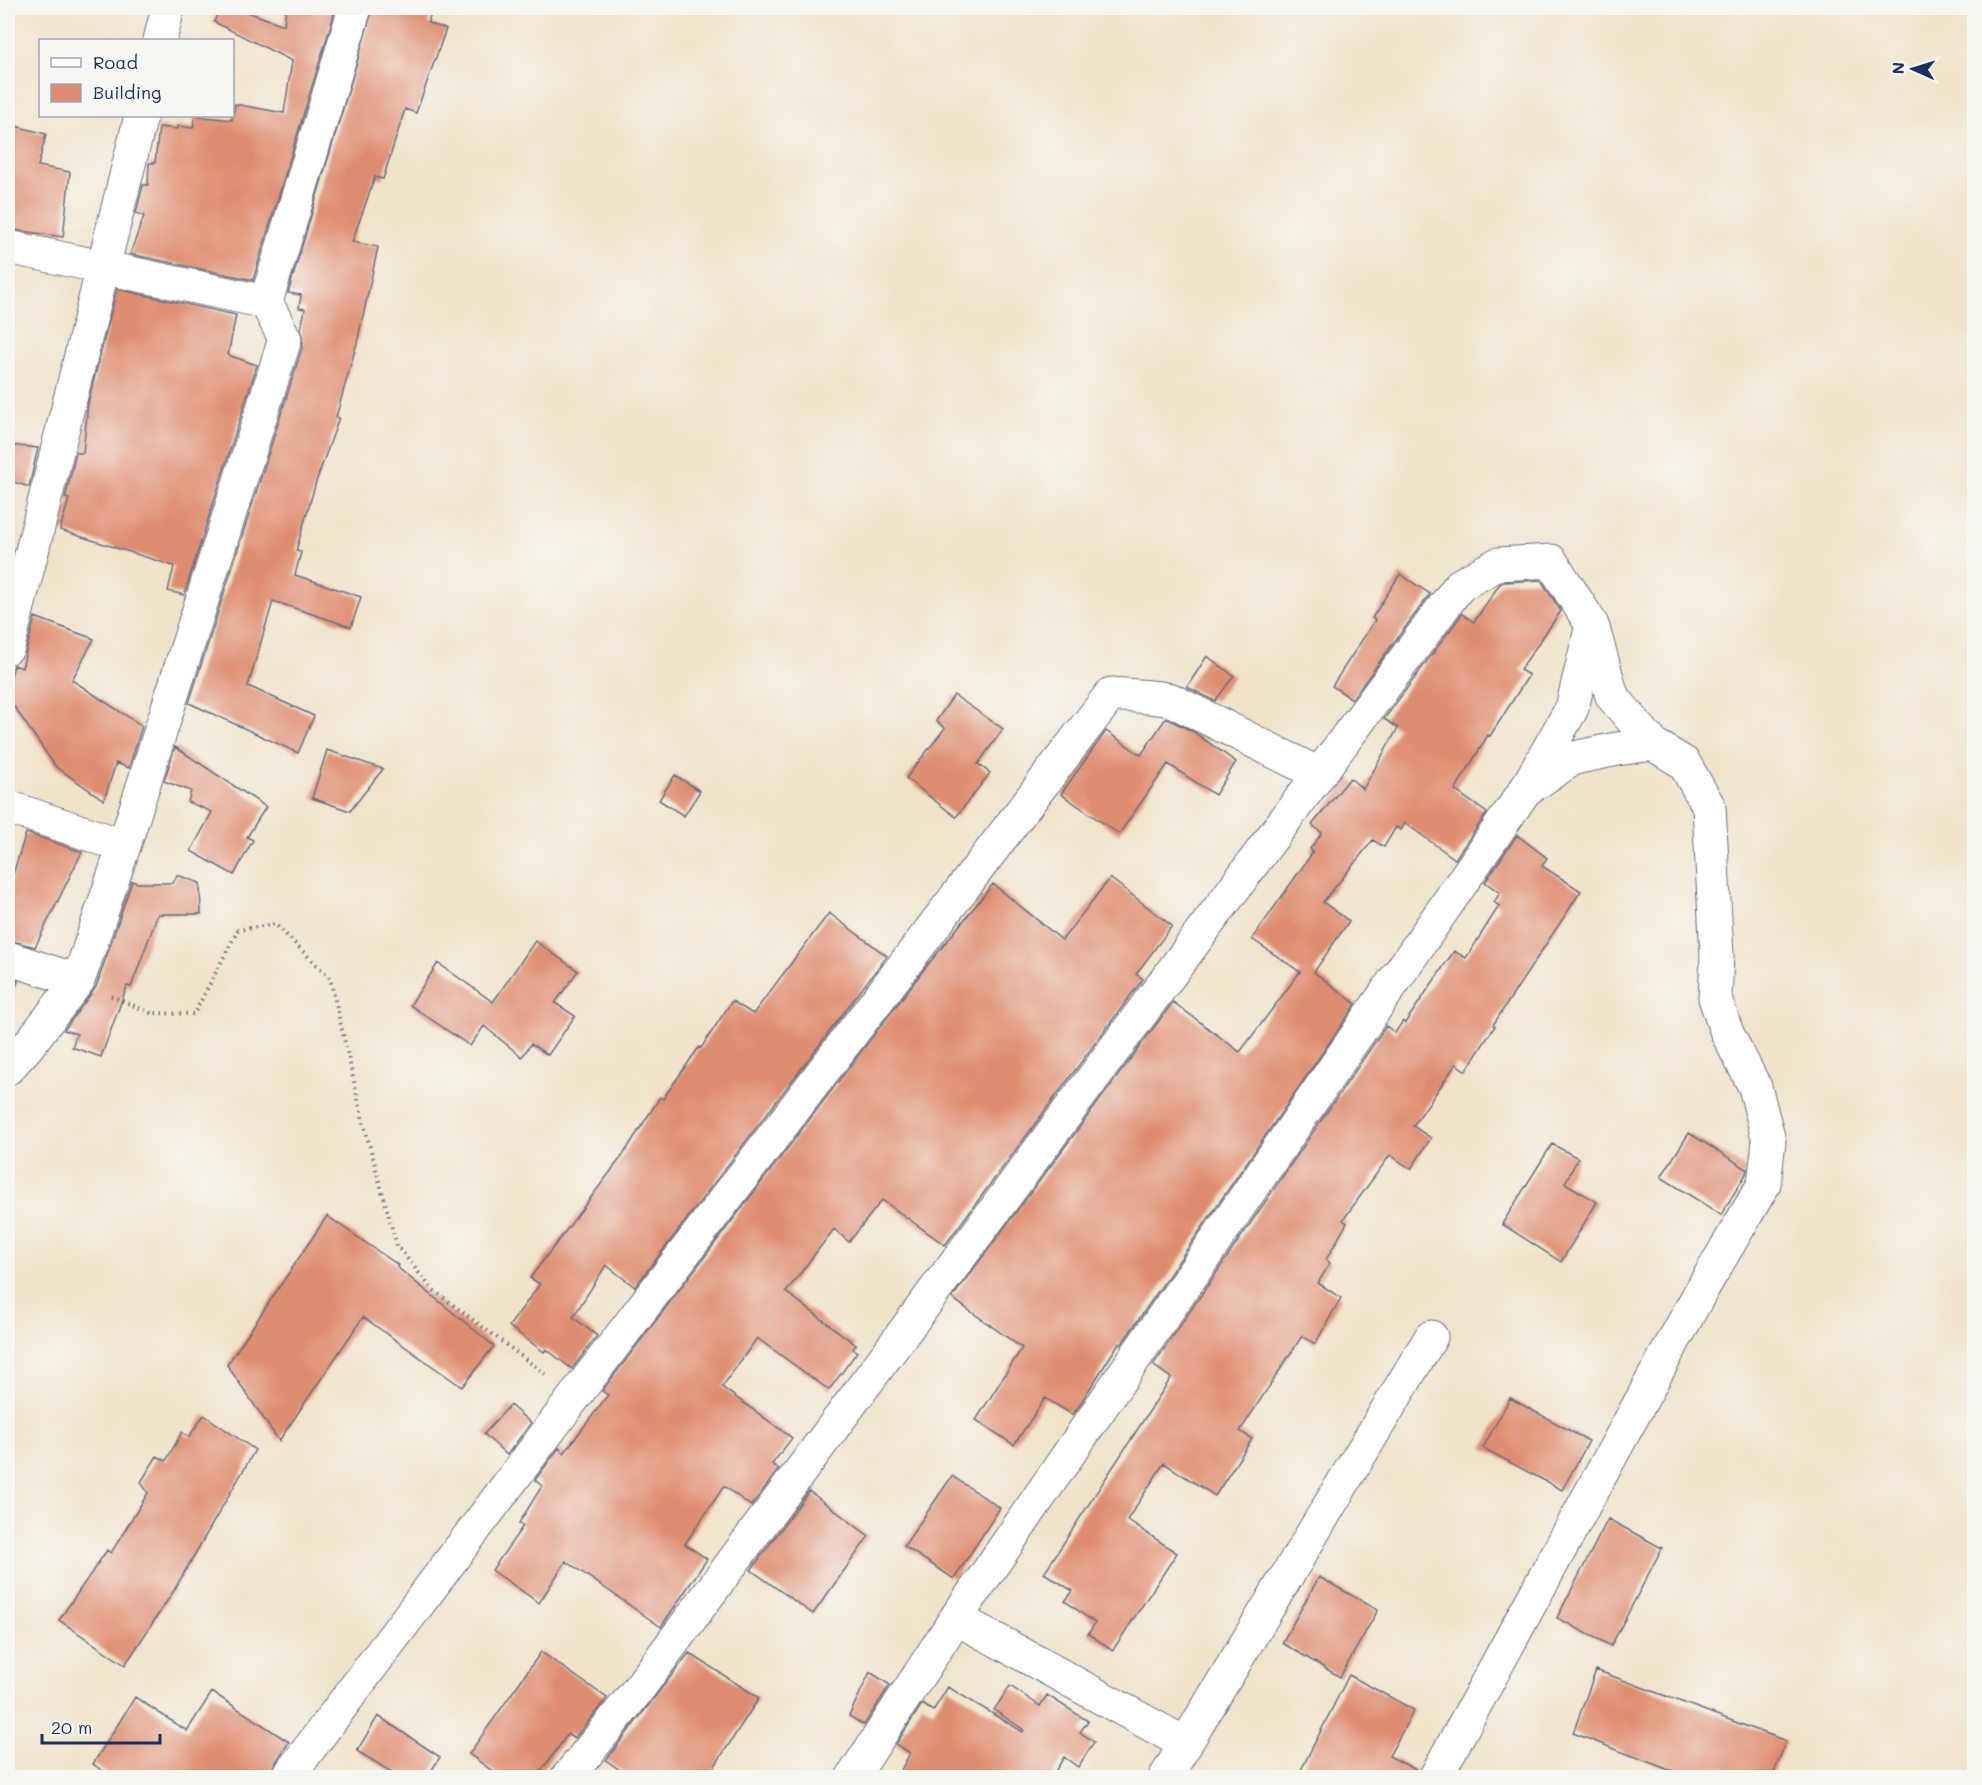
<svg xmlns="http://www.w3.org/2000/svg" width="1982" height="1785" font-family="Mali,sans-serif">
<rect width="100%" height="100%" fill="#f6f6f2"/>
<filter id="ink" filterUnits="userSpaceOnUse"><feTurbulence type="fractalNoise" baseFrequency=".0167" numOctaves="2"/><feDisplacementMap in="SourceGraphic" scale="12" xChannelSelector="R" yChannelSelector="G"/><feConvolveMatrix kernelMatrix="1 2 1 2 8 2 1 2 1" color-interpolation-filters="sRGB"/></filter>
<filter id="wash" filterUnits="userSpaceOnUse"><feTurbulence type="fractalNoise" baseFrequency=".008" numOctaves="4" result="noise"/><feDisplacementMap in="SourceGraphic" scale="24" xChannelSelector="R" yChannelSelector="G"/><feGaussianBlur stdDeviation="1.35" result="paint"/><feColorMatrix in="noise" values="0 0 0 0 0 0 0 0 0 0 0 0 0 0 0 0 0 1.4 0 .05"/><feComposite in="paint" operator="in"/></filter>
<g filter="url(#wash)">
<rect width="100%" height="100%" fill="#f0e3c9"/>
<g id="blocks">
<path fill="#df8d70" d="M 220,8 L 236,8 L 284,25 L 286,8 L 336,8 L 253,280 L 130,254 L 144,216 L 136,213 L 143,185 L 148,185 L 149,163 L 155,163 L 159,127 L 178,129 L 178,126 L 193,128 L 195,116 L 232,120 L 235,104 L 284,113 L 292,61 L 214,22 Z
M 373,8 L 432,8 L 428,23 L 446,29 L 416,113 L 405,109 L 383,179 L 375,177 L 352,242 L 378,247 L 358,339 L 336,417 L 339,418 L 316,482 L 296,551 L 301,552 L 295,575 L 361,597 L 351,627 L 273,601 L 248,686 L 314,716 L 298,753 L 189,703 L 303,345 L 301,328 L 305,309 L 299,308 L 301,295 L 288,293 Z
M 8,124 L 46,134 L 38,166 L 70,172 L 63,237 L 8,229 Z
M 117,289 L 236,315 L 228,355 L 257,365 L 184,595 L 168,591 L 174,566 L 60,530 L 69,499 L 65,498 L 76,453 L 83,453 L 88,403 Z
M 8,445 L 38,448 L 29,487 L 8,480 Z
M 1400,574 L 1430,594 L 1352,699 L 1332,686 L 1375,620 L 1372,618 Z
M 1541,580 L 1561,611 L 1520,670 L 1529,675 L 1490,736 L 1488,735 L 1455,790 L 1487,813 L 1455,859 L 1405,823 L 1401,830 L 1396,827 L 1384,847 L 1373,840 L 1323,902 L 1349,921 L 1314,972 L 1356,1004 L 1121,1345 L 1119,1343 L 1073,1415 L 1045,1398 L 1014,1445 L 976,1420 L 1022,1348 L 952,1298 L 1173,1002 L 1240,1052 L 1300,972 L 1252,939 L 1313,852 L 1310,849 L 1322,833 L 1312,825 L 1350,778 L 1363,789 L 1398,728 L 1384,719 L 1462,614 L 1474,622 L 1499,585 L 1503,582 Z
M 35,617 L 94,639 L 72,680 L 142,726 L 129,768 L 116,763 L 104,800 L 56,767 L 8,698 L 8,687 L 14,665 L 22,668 Z
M 1207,656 L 1234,676 L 1215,701 L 1187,687 Z
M 954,695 L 1003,729 L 978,764 L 990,773 L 956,817 L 906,778 L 945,728 L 936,721 Z
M 1166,718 L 1192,731 L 1236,762 L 1215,795 L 1168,764 L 1119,834 L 1061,794 L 1106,731 L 1141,755 Z
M 175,747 L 266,807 L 247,837 L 253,840 L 234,875 L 191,851 L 212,812 L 188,802 L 191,791 L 164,781 Z
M 327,750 L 383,769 L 350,811 L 312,798 Z
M 675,775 L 700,791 L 684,816 L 659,800 Z
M 26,833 L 82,852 L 35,947 L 8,940 L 8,890 Z
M 1517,835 L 1547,858 L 1542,866 L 1581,891 L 1493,1025 L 1495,1026 L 1466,1071 L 1456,1064 L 1413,1126 L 1431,1138 L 1411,1169 L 1390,1155 L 1343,1220 L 1347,1223 L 1326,1260 L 1330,1263 L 1318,1283 L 1341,1298 L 1315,1344 L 1302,1336 L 1240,1431 L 1252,1439 L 1215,1496 L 1164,1463 L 1127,1520 L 1177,1553 L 1113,1650 L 1088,1634 L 1095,1623 L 1065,1601 L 1073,1591 L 1044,1573 L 1171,1378 L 1153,1365 L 1386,1026 L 1395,1033 L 1403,1021 L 1405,1023 L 1454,951 L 1466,958 L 1499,906 L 1494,902 L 1500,893 L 1485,882 Z
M 177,875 L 200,883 L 201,914 L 158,914 L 131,987 L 127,986 L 101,1057 L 72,1047 L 77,1034 L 64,1030 L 96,987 L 132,881 L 138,883 L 173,883 Z
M 1110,878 L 1172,926 L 1136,974 L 1143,979 L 945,1245 L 882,1200 L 849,1242 L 834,1229 L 786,1292 L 856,1345 L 853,1349 L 857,1352 L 829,1390 L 757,1338 L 722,1387 L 792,1438 L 772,1464 L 779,1469 L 751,1506 L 724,1486 L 685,1544 L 707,1559 L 661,1627 L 566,1561 L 539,1603 L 492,1570 L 523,1526 L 519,1523 L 542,1486 L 535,1480 L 559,1448 L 564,1453 L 608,1395 L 602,1391 L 922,972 L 993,884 L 1062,940 Z
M 829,913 L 887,956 L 635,1287 L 606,1265 L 573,1317 L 597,1336 L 572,1369 L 546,1349 L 544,1352 L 509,1326 L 540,1284 L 530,1278 L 623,1155 L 660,1097 L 663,1099 L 699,1047 L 701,1048 L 732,1001 L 753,1014 Z
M 535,941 L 578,971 L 555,1003 L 575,1016 L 548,1055 L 531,1044 L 522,1057 L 484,1026 L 470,1046 L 410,1005 L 438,963 L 493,1002 Z
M 8,978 L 18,981 L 8,1003 Z
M 1689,1133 L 1747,1169 L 1746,1174 L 1721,1215 L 1661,1177 Z
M 1552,1144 L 1578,1158 L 1565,1183 L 1597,1202 L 1561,1262 L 1502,1224 Z
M 327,1216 L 398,1265 L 397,1267 L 494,1346 L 462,1387 L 363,1317 L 279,1441 L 227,1365 Z
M 1510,1398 L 1589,1441 L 1562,1490 L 1483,1448 Z
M 510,1405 L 531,1423 L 507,1455 L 484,1434 Z
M 204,1415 L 255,1450 L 173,1592 L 125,1665 L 59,1620 L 107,1550 L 111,1553 L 148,1493 L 141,1482 L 157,1456 L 166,1461 L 182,1432 L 189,1437 Z
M 952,1476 L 1000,1508 L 954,1579 L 904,1546 Z
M 809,1491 L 869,1536 L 813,1614 L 751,1570 Z
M 1608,1519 L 1662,1548 L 1611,1646 L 1557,1618 Z
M 1319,1577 L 1378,1610 L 1340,1677 L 1282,1643 Z
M 541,1652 L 607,1698 L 575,1738 L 568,1734 L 536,1778 L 502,1778 L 469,1754 Z
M 689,1653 L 759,1698 L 707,1778 L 631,1778 L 606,1760 Z
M 1596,1670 L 1786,1741 L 1772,1778 L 1690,1778 L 1573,1733 Z
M 870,1672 L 890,1685 L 864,1725 L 849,1716 Z
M 1349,1675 L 1414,1710 L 1389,1756 L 1418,1771 L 1416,1778 L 1297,1778 Z
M 1010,1686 L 1040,1706 L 1047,1695 L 1088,1721 L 1080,1732 L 1094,1742 L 1078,1767 L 1064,1757 L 1051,1778 L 897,1778 L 910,1753 L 896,1744 L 922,1704 L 933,1711 L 948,1687 L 1023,1732 L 1024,1730 L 994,1710 Z
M 212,1692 L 289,1742 L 266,1778 L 113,1778 L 93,1764 L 135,1697 L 187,1731 Z
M 378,1716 L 440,1757 L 427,1778 L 401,1778 L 357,1751 Z"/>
</g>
</g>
<g filter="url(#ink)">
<use href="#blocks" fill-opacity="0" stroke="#666e83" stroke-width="1.5"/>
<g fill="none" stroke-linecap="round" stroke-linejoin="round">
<defs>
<path id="street" d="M 160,40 L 168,8
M 8,247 L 266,302
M 1593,628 L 1612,696 L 1653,744
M 8,647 L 141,116
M 8,807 L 124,846
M 8,958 L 78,981
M 8,1068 L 27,1047 L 78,981 L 124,846 L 285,339 L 266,302 L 355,8
M 956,1618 L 1186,1744
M 287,1778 L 575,1396 L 1111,694 C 1131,696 1151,696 1171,700 L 1319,774
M 567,1778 L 633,1696 L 1460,585 L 1498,564 L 1551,561 L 1592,625 L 1572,708 L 1526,789 L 956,1618 L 852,1778
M 1165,1778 L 1431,1337
M 1435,1778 L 1701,1291 L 1764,1184 L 1769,1141 L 1755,1087 L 1727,1033 L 1715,998 L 1717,956 L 1709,807 L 1684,763 L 1653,744 L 1617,749 L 1574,758 L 1530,787"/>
</defs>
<use href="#street" stroke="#666e83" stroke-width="35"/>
<path stroke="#666e83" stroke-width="4" stroke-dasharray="1.5 4.5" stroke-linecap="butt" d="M 111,996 L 151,1013 L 194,1014 L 238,930 L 275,924 L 330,978 L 364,1125 L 397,1246 L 432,1289 L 545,1374"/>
<use href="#street" stroke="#fff" stroke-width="33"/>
</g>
</g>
<rect width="1982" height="1785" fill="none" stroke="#f6f6f2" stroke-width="30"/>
<rect x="39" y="39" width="195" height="78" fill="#f6f6f2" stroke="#9ea6b7" stroke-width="1.5"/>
<rect x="51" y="58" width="30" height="9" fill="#ffffff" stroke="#9ea6b7" stroke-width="1.5"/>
<text x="93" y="69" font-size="18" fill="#1b2f5e">Road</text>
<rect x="51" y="84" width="30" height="18" fill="#df8d70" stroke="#9ea6b7" stroke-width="1.5"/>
<text x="93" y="99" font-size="18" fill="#1b2f5e">Building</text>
<g transform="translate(1913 69) rotate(273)" stroke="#f6f6f2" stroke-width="4.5" paint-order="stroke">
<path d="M0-4.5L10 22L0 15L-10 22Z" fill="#1b2f5e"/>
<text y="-9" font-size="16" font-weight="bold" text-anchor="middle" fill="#1b2f5e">N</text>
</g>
<path d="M42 1734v9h118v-9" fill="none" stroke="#1b2f5e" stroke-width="3"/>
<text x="51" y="1734" font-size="18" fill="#1b2f5e" stroke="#f6f6f2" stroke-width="4.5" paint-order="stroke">20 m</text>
</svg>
